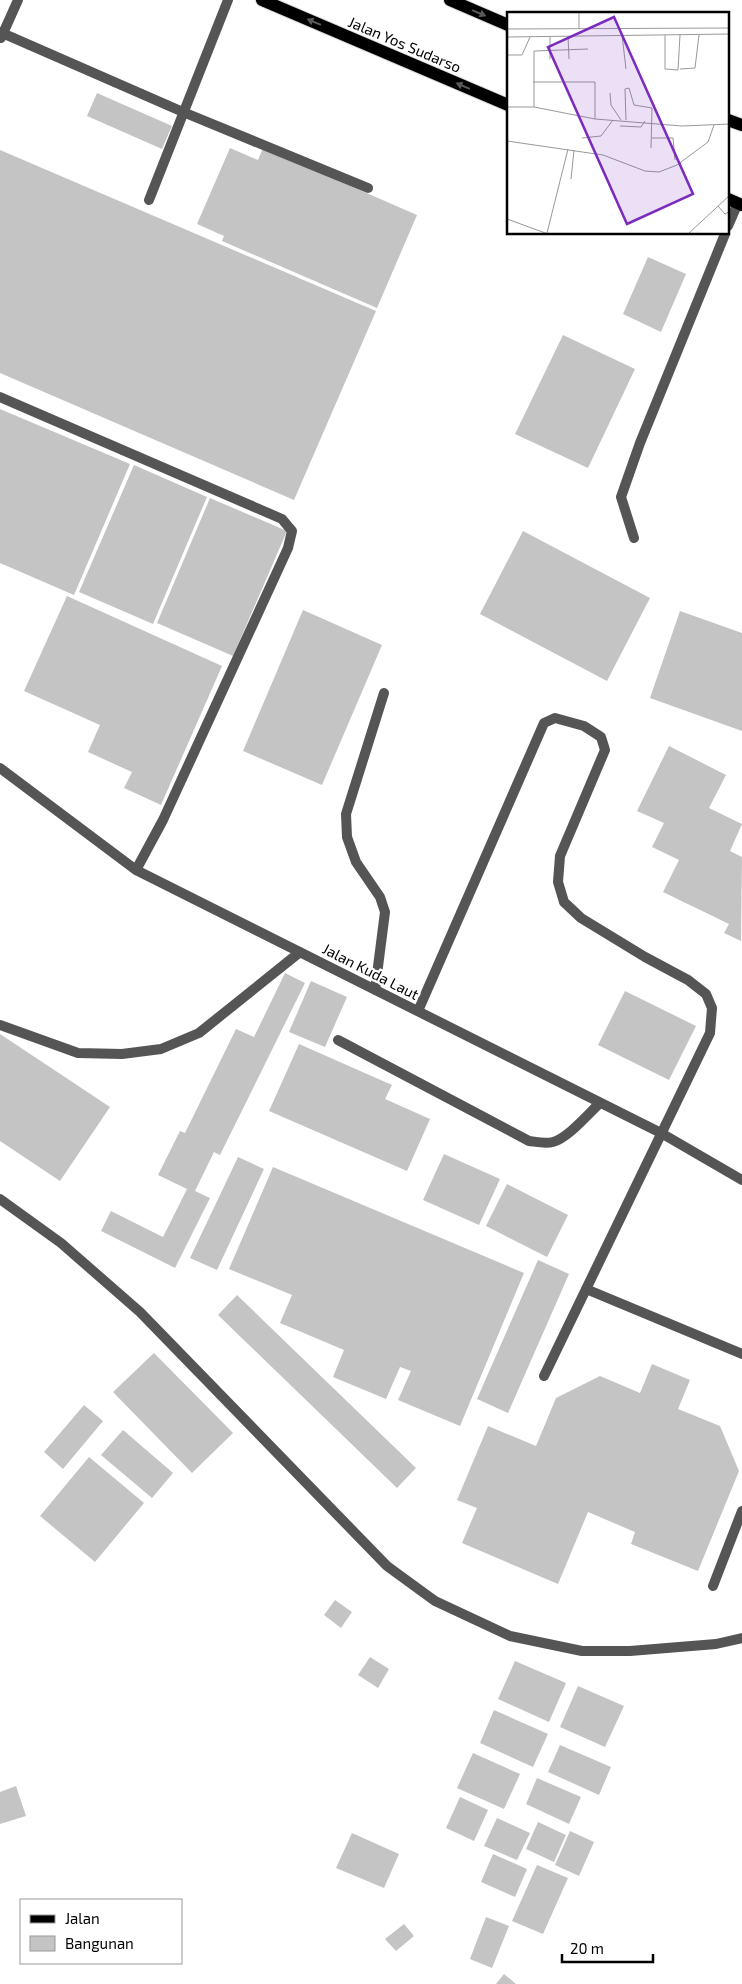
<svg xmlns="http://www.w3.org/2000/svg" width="742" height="1984" font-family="'Exo 2',sans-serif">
<rect width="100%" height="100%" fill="#fff"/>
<path fill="#c4c4c4" d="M 97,93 L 172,126 L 162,149 L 87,116 Z
M 230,148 L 258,160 L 263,148 L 417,215 L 377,308 L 222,241 L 224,236 L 197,224 Z
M 0,150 L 376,311 L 294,500 L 0,373 Z
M 648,257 L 686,274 L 661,332 L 623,314 Z
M 563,335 L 635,369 L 588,468 L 515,434 Z
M 0,409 L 130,464 L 74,595 L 0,563 Z
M 134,465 L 207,497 L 153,624 L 79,592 Z
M 210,498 L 287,531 L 233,656 L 157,623 Z
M 523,531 L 650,598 L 607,681 L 480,614 Z
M 67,596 L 222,666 L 161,805 L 124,788 L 132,772 L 88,752 L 100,725 L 24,691 Z
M 303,610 L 382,645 L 322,785 L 243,751 Z
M 680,611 L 742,633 L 742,731 L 650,698 Z
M 669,746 L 726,775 L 709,808 L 742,824 L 730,851 L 742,857 L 741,941 L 724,933 L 729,924 L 663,892 L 679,860 L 652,847 L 664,823 L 637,811 Z
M 285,973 L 305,983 L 220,1155 L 214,1152 L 195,1191 L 210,1198 L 175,1268 L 101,1231 L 111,1211 L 163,1237 L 187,1189 L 158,1175 L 180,1131 L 185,1133 L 236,1029 L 254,1037 Z
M 311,981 L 347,997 L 325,1047 L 289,1032 Z
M 625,991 L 696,1026 L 669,1080 L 598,1045 Z
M 0,1034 L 110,1107 L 60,1181 L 0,1141 Z
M 299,1044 L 392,1085 L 385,1099 L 430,1119 L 407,1171 L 269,1111 Z
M 444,1154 L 500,1179 L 479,1225 L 423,1200 Z
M 238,1157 L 264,1169 L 217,1270 L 190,1258 Z
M 273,1167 L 524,1273 L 460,1426 L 398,1400 L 411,1371 L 400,1367 L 386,1399 L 333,1377 L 344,1350 L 280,1323 L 292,1295 L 229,1269 Z
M 507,1184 L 568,1215 L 547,1257 L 486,1226 Z
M 538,1260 L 569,1274 L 508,1413 L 477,1399 Z
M 237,1295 L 416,1468 L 397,1488 L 218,1315 Z
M 154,1353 L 233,1433 L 192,1473 L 113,1392 Z
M 652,1364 L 690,1380 L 678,1409 L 720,1426 L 739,1471 L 698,1571 L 631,1544 L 635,1532 L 588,1512 L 558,1584 L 462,1543 L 477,1508 L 457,1500 L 488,1426 L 536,1446 L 556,1398 L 600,1376 L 640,1393 Z
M 84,1405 L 103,1421 L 63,1469 L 44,1452 Z
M 123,1430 L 173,1473 L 152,1498 L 101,1455 Z
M 89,1457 L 144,1503 L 95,1562 L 40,1516 Z
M 335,1600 L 352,1612 L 341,1628 L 324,1615 Z
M 370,1657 L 389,1669 L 378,1688 L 358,1675 Z
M 515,1661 L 566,1683 L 549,1722 L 498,1699 Z
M 578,1686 L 624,1706 L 605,1747 L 560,1727 Z
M 494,1710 L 548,1734 L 533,1767 L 480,1743 Z
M 560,1745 L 611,1767 L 599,1795 L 548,1772 Z
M 473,1753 L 520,1774 L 504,1809 L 457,1788 Z
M 537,1778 L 581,1797 L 569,1824 L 526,1804 Z
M 16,1786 L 26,1816 L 0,1824 L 0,1792 Z
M 460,1797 L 488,1810 L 474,1841 L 446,1828 Z
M 497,1818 L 530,1833 L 517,1860 L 484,1846 Z
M 538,1822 L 566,1835 L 554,1862 L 526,1849 Z
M 570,1831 L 594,1842 L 579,1876 L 555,1865 Z
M 352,1833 L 399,1854 L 384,1888 L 336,1868 Z
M 493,1854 L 527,1869 L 515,1897 L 481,1882 Z
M 537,1865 L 568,1878 L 543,1934 L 512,1921 Z
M 486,1917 L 509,1926 L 492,1968 L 470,1959 Z
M 404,1924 L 414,1936 L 396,1951 L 385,1939 Z
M 504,1974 L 516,1984 L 496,1984 Z"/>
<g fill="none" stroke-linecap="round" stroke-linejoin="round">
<defs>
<path id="primary" d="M 262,0 L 508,105
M 450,0 L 508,25
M 728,120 L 742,125
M 728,199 L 742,205"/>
</defs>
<use href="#primary" stroke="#dbdbdb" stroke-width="14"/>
<path stroke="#555" stroke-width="10" d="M 0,32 L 183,112 L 368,188
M 1,38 L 18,0
M 149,200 L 228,0
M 728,226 L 738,203
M 0,397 L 282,519 L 292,531 L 288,548 L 163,820 L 136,870
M 634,538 L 621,497 L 640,443 L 725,234
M 0,768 L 136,870 L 661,1133 L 742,1180
M 375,990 L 385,912 L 380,897 L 356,862 L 347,837 L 346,814 L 384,693
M 418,1011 L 544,723 L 555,718 L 584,726 L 601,737 L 605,750 L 560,856 L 558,882 L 564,902 L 581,918 L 645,957 L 688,980 L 706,994 L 712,1008 L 710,1033 L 544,1376
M 0,1025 L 78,1053 L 122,1054 L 161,1049 L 199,1033 L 300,952
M 338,1040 L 529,1141 C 537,1142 545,1144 553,1142 C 568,1138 588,1114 600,1103
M 0,1199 L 61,1243 L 140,1312 L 387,1566 L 435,1601 L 510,1636 L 582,1651 L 630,1651 L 716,1644 L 742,1638
M 586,1289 L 742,1354
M 713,1586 L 742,1511"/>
<use href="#primary" stroke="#000" stroke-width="12"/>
</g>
<defs><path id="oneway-solid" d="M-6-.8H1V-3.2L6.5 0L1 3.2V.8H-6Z" transform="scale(1.25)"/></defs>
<g fill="#595959">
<use href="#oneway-solid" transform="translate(479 13) rotate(23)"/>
<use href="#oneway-solid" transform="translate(314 22) rotate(-157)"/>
<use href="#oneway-solid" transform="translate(463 86) rotate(-157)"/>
</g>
<g text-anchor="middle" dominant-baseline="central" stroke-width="4.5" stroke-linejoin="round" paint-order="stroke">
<g font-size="15" fill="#000" stroke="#fff">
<text transform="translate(405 44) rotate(23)">Jalan Yos Sudarso</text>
<text transform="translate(371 971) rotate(27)">Jalan Kuda Laut</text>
</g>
</g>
<g transform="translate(507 12)">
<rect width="222" height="222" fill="#fff"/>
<path fill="none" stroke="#999" stroke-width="1" d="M 0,17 L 223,16M 72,17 L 72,1M 115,23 L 119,57M 158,23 L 158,57 L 171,58 L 173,23M 61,24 L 62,47M 0,25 L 223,22M 0,43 L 15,43 L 23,25M 43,47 L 43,24M 173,57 L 188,56 L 192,23M 26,70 L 88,70 L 88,107M 103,81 L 104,93 L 114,108M 0,95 L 27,95 L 88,107 L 175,114 L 223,112M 27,95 L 27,39 L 81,37M 119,108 L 118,77 L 122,76 L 127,93 L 145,96 L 144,136M 113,114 L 134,115 L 138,109M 75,126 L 94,124 L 106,108M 145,126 L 166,126 L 168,148M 0,129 L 96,143 L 138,159 L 152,160 L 170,153 L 201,130 L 207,113M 64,167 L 67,138M 211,194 L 218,202 L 223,199M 0,207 L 41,222M 40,221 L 61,137M 181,222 L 223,183"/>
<path fill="#7b2cbf" fill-opacity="0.15" stroke="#7b2cbf" stroke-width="2.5" d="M 107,5 L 186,182 L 120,212 L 41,35 Z"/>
<rect width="222" height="222" fill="none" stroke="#000" stroke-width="2.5"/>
</g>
<rect x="20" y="1899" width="162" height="65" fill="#ffffff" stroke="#999999"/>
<rect x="30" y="1915" width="25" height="8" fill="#000000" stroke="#999999"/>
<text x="65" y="1924" font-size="15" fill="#000000">Jalan</text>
<rect x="30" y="1936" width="25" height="15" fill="#c4c4c4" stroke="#999999"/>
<text x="65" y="1949" font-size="15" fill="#000000">Bangunan</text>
<path d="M562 1954v8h91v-8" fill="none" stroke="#000000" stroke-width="2.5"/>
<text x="570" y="1954" font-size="15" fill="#000000" stroke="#ffffff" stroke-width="4" paint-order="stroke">20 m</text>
</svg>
